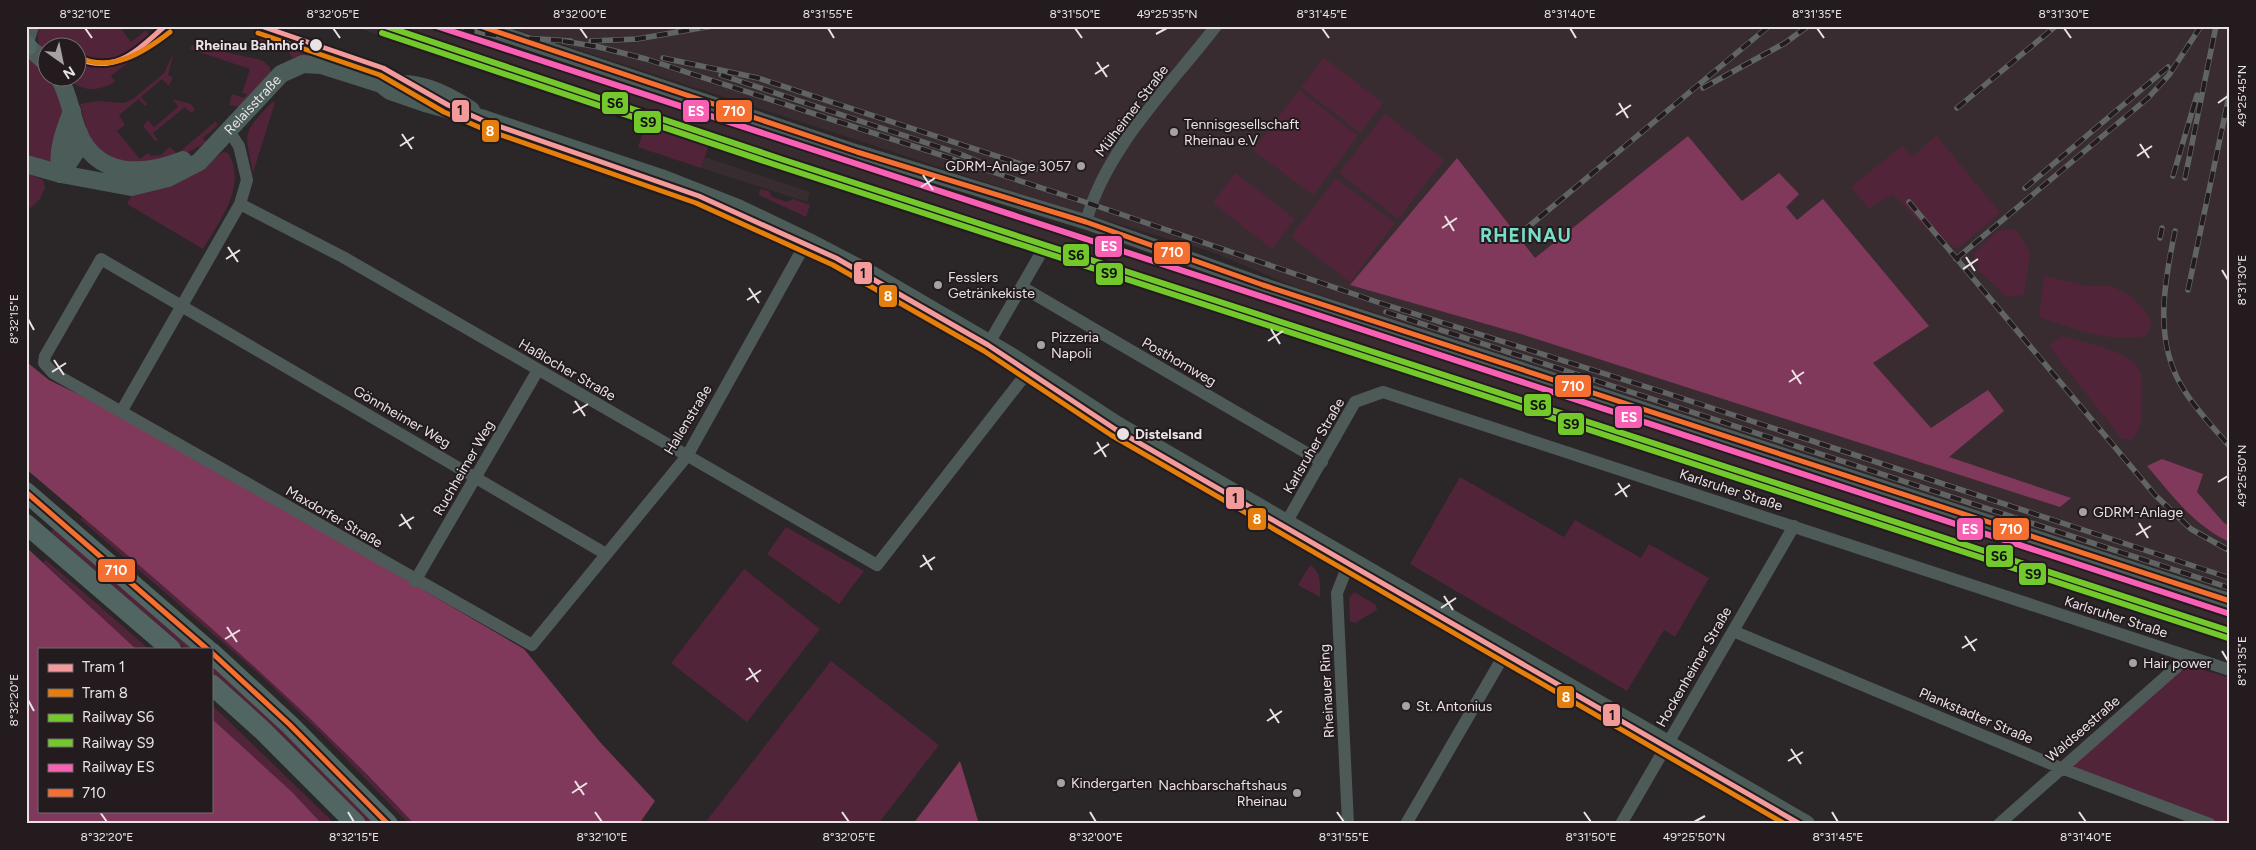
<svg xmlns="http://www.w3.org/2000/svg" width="2256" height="850" font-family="Figtree,sans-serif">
<rect width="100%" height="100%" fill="#2b2628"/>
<path fill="#392c31" d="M 354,26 L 448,26 L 604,80 L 1064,230 L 1063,234 L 1098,247 L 1101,241 L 2230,611 L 2230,636 L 2215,633 L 2210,629 L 2119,600 L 2107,599 L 2103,595 L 1991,560 L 1982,561 L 1967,557 L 1961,551 L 1832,510 L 1821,509 L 1817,505 L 1679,458 L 1669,458 L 1665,454 L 1523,408 L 1512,407 L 1509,403 L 1403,367 L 1396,368 L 1367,360 L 1362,353 L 1228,313 L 1217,305 L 1152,284 L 1145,285 L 1055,251 L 1051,253 L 850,189 L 423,51 L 419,45 L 398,39 L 394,41 Z
M 506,26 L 2230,26 L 2230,592 L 1296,287 L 1212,252 L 1071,210 Z
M 705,157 L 810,192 L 807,202 L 701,168 Z"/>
<path fill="#52243a" d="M 40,26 L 119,26 L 131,42 L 146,30 L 149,34 L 155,30 L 160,37 L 111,76 L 115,82 C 97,92 83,92 67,78 L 78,78 L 78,48 L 48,48 L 47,55 C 38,45 35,40 40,26 Z
M 261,36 L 312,52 L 310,56 L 292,58 C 286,44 272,43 258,42 Z
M 192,45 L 262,60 L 270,67 L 271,74 L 241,107 L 229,105 L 232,94 L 244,98 L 247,94 L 242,93 L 250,69 L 190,49 Z
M 174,52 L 168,75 L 173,77 L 169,86 L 162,79 L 141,97 L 147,104 L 145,106 L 139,99 L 119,115 L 125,125 L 117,131 L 140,159 L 148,153 L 151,156 L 161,155 L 170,147 L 177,154 L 216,121 L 217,126 L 203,138 L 206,142 C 169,166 155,162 113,162 L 90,142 L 80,104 L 98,101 L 123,103 L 133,99 L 164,73 Z
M 26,58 C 47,68 65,93 63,117 C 61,132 56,147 52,162 L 45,163 L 26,156 Z
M 1324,58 L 1383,103 L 1360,133 L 1301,87 Z
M 1299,90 L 1358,136 L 1313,195 L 1253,150 Z
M 173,99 L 191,104 L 195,110 L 191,113 L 185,107 L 153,133 L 158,140 L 155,141 L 143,126 L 148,120 L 154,127 L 178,107 Z
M 273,101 L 275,103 L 253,173 C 244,128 242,135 273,101 Z
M 1385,114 L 1444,160 L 1398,219 L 1339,173 Z
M 646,124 L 709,145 L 701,168 L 638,147 Z
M 1936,135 L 2000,213 L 1957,249 L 1926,229 L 1893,194 L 1869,208 L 1851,187 L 1902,146 L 1913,157 Z
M 223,152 L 228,153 C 248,185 219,222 203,249 L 127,204 L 133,193 L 194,173 Z
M 26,173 L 43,180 L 45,188 L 40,199 L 31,208 L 26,205 Z
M 1235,173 L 1295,219 L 1272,249 L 1213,203 Z
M 1336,178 L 1395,223 L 1350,282 L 1291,237 Z
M 760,189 L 769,191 L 772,197 L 787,202 L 793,199 L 810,205 L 806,217 L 759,195 Z
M 2016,229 L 2030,253 L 2024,295 L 2007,297 L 1980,272 L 1974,253 L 1997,231 Z
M 2044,276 L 2087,286 L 2111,286 L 2129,295 L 2143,309 L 2152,324 L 2146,336 C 2108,343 2075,329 2039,317 Z
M 2063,336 C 2082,342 2125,350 2137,366 C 2144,374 2142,393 2142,404 C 2142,418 2142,428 2132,439 L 2122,439 L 2049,346 Z
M 1460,477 L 1564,537 L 1575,520 L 1641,558 L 1649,544 L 1709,578 L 1675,637 L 1664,630 L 1627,691 L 1410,564 Z
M 83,517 L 206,621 L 334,741 L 414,824 L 409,824 L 328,740 L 258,673 L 80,519 Z
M 786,527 L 864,571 L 839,604 L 767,554 Z
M 54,528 L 194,649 L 186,649 L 51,532 Z
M 46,560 L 149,649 L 136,649 L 43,562 Z
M 1310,565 C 1322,573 1320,584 1320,597 L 1298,585 Z
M 744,569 L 820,629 L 747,722 L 671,663 Z
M 1354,592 L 1376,605 L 1377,610 L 1355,623 L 1350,621 L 1349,598 Z
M 831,661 L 939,745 L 878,824 L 704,824 Z
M 211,664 L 247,696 L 376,824 L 369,824 L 290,745 L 211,671 Z
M 2188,665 L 2230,678 L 2230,824 L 2218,824 L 2061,768 Z
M 211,704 L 335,824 L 322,824 L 292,792 L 211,718 Z"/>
<path fill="#80385b" d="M 1688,136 L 1742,201 L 1779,173 L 1799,194 L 1786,207 L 1797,220 L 1823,199 L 1929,326 L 1873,363 L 1931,428 L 1988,390 L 2004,411 L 1949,457 L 2071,498 L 2060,507 L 1521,334 L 1350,285 L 1457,158 L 1535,258 Z
M 28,363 L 49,380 L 136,422 L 524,649 L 600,742 L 655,801 L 639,824 L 414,824 C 294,694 160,583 26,469 Z
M 2162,459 L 2203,474 L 2197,492 L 2224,523 L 2230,526 L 2230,542 C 2195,527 2171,494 2147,466 Z
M 26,547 L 136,649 L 39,649 L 39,811 L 211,811 L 211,718 L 292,792 L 322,824 L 26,824 Z
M 960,761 L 979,824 L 913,824 Z"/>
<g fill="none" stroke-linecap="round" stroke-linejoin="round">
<path stroke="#4e5a58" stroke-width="12" d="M 27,46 L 33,26
M 240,204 L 343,257 L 877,565 L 1030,369
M 1086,222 C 1105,149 1170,86 1216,26
M 1022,287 L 1322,462
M 989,343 L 1041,253
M 121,412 L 240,204 L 247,180 L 239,146 L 229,131
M 1286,523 L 1355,402 L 1383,392 L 2230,670
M 606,554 L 101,259 L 45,356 L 44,363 L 53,373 L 532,645 L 687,456 L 807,241
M 415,581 L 538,370
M 1733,631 L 2061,768 L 2210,824
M 1348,824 L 1337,593 L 1350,560
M 1406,824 L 1507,650
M 1621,824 L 1794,526
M 1999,824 L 2188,657"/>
<path stroke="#4e5a58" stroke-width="15" d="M 479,26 L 857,152 L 1086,222 L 1263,285 L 2230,601"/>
<g stroke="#4b5c59" stroke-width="18">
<path d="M 27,46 L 48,64"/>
<path d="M 59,78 C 69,94 71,114 78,132 C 97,178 143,176 183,160"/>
<path d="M 381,84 C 418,81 440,90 471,110"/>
<path id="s1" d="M 26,164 L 61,174 L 131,187 L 168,178 L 199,162 L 281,74 L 303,64 L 321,65 L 381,84 L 390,91 L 425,103 L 484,119 L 661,178 L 740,209 L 807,241 L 874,276 L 1009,355 L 1117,425 L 1806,824"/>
<path d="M 61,174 C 56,152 64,132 72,111"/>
<path d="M 61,174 L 75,153 L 79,133"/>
</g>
<path stroke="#516662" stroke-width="20" d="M 26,45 L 27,46
M 26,492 L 207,649
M 26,524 L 171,649
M 211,652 L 290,725 L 388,824
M 211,684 L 262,730 L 356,824"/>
<defs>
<path id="rail" d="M 442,26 L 506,37 L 571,41
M 563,41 L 599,47 L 646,59 L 1091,204 L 1377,302 L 1669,394 L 2230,578
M 591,41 L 637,39 L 712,26
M 663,58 L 758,78 L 1036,169
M 721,75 L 960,154 L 984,164
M 1703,88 L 1785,43 L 1808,26
M 1957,108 L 2056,26
M 2173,176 L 2197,95
M 2185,178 L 2216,26
M 2025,188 L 2168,67
M 1909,202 L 2155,495 L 2191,529 L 2230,551
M 2175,231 C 2164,284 2153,342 2184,390 C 2197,411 2214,428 2230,447
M 1522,232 L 1769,26
M 2160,238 L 2162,228
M 1956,259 L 2148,98 L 2169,75 L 2201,26
M 2188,290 L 2230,91
M 1386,312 L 2230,588"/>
</defs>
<use href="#rail" stroke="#606564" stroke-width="5.5"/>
<use href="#rail" stroke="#231b1e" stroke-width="4" stroke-dasharray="11" stroke-linecap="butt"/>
<defs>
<path id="bus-1" d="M 480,26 L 857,152 L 1086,222 L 1263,285 L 2230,601
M 26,492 L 207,649
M 211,652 L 290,725 L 388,824"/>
</defs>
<use href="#bus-1" stroke="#231b1e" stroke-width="9"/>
<use href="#bus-1" stroke="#f46f30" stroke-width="5"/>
<defs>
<path id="rail-1" d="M 385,26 L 784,160 L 2230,631"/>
<path id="rail-2" d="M 382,33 L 782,167 L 2228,638"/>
<path id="rail-3" d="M 436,26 L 2230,614"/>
</defs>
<use href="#rail-1" stroke="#231b1e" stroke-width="10"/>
<use href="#rail-2" stroke="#231b1e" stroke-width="10"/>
<use href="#rail-3" stroke="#231b1e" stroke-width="10"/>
<use href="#rail-1" stroke="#73c82c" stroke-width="6"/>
<use href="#rail-2" stroke="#73c82c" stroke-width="6"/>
<use href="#rail-3" stroke="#f860b3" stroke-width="6"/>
<defs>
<path id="tram-1" d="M 261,26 L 383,68 L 448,105 L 484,121 L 699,196 L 836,258 L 988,345 L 1115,429 L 1800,824
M 78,59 C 117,74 137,50 165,26"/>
<path id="tram-2" d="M 258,33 L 380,75 L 444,112 L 481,128 L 696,203 L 833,265 L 984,351 L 1111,435 L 1785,824
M 78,57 C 111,73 143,53 170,32"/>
</defs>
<use href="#tram-1" stroke="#231b1e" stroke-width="9"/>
<use href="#tram-2" stroke="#231b1e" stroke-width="9"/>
<use href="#tram-1" stroke="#f39b9b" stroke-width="5"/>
<use href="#tram-2" stroke="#e47e0d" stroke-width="5"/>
</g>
<path fill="none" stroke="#e9e3e5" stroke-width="2" d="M 85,28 L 92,38M 333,28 L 340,38M 580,28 L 587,38M 828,28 L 834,38M 1075,28 L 1082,38M 1322,28 L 1329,38M 1570,28 L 1576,38M 1817,28 L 1824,38M 2064,28 L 2071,38M 1156,34 L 1167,28M 1097,62 L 1107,77M 1095,74 L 1109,65M 1619,103 L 1628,118M 2218,103 L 2228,96M 1616,115 L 1631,105M 402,134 L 412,149M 2140,144 L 2149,158M 400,146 L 414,137M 2137,156 L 2152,146M 923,175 L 933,190M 921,187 L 935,178M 1445,216 L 1454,231M 1442,228 L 1457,218M 228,247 L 238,262M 1966,257 L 1975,271M 226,259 L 240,250M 1963,269 L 1978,259M 2222,270 L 2228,280M 749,288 L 759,303M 747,300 L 761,291M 28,319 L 34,330M 1271,329 L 1280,344M 1268,341 L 1283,331M 54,360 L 64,375M 1792,370 L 1801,384M 52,372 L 66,363M 1789,382 L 1804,372M 575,401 L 585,416M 573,413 L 588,404M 1097,442 L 1106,457M 1094,454 L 1109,444M 2218,482 L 2228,476M 1618,483 L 1627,497M 1615,495 L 1630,485M 401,514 L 411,529M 2139,523 L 2148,538M 399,526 L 414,517M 2136,535 L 2151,526M 923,555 L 932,570M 920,567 L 935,557M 1444,596 L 1453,610M 1441,608 L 1456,598M 227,627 L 237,642M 1965,636 L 1975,651M 225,639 L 240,630M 1962,648 L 1977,639M 2222,651 L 2228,661M 749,668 L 758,682M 746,680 L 761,670M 28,700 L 34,711M 1270,709 L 1279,723M 1267,721 L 1282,711M 1791,749 L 1801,764M 1788,761 L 1803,752M 575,781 L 584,795M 572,793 L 587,783M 100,812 L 107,822M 348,812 L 354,822M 595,812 L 602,822M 842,812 L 849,822M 1090,812 L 1096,822M 1337,812 L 1344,822M 1584,812 L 1591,822M 1832,812 L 1838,822M 2079,812 L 2086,822M 1694,822 L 1705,816"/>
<g fill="#e9e3e5" stroke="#231b1e" stroke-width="2">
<circle cx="316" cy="45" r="7"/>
<circle cx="1123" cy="434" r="7"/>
</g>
<g fill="#a6a1a3" stroke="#231b1e" stroke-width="2">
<circle cx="1174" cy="132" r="5"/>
<circle cx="1081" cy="166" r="5"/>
<circle cx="938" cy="285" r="5"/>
<circle cx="1041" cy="345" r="5"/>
<circle cx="2083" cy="512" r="5"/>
<circle cx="2133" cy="663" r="5"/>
<circle cx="1406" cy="706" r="5"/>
<circle cx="1061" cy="783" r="5"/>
<circle cx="1297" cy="793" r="5"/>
</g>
<g text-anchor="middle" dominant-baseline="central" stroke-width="4" stroke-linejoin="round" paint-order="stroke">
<g font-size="14" font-weight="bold" fill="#e9e3e5" stroke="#231b1e" text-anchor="end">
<text x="304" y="45">Rheinau Bahnhof</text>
<text x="1135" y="434" text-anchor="start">Distelsand</text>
</g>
<g font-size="14" fill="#e9e3e5" stroke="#231b1e">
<text stroke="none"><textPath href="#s1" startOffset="259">Relaisstraße</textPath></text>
<text transform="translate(1132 111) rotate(-53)">Mülheimer Straße</text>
<text transform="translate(1179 362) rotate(30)">Posthornweg</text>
<text transform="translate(567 370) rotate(30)">Haßlocher Straße</text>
<text transform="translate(402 417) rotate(30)">Gönnheimer Weg</text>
<text transform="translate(688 420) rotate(-59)">Hallenstraße</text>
<text transform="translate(1314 446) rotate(-60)">Karlsruher Straße</text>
<text transform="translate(464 468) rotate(-60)">Ruchheimer Weg</text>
<text transform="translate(1731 490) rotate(18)">Karlsruher Straße</text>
<text transform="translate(334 517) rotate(30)">Maxdorfer Straße</text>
<text transform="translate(2116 617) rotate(18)">Karlsruher Straße</text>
<text transform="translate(1694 667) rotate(-60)">Hockenheimer Straße</text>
<text transform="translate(1327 691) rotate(-93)">Rheinauer Ring</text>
<text transform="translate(1976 716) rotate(23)">Plankstadter Straße</text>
<text transform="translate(2083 729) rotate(-41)">Waldseestraße</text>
</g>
<g font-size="14" fill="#e9e3e5" stroke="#231b1e" text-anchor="start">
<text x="1184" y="124">Tennisgesellschaft<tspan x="1184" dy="16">Rheinau e.V</tspan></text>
<text x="1071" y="166" text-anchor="end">GDRM-Anlage 3057</text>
<text x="948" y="277">Fesslers<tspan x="948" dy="16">Getränkekiste</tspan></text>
<text x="1051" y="337">Pizzeria<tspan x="1051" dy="16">Napoli</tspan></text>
<text x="2093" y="512">GDRM-Anlage</text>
<text x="2143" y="663">Hair power</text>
<text x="1416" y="706">St. Antonius</text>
<text x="1071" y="783">Kindergarten</text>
<text x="1287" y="785" text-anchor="end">Nachbarschaftshaus<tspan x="1287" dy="16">Rheinau</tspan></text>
</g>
<g font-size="19" font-weight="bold" letter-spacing="1" fill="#79dec9" stroke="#231b1e">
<text x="1526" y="235">RHEINAU</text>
</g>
</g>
<g stroke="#231b1e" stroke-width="2">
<rect x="601" y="91" width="28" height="24" rx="5" fill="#73c82c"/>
<rect x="451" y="99" width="19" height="24" rx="5" fill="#f39b9b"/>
<rect x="715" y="99" width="38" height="24" rx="5" fill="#f46f30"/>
<rect x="682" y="99" width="28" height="24" rx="5" fill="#f860b3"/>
<rect x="633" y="110" width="29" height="24" rx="5" fill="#73c82c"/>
<rect x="481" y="119" width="19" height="24" rx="5" fill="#e47e0d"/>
<rect x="1094" y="235" width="29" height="23" rx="5" fill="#f860b3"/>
<rect x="1153" y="241" width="38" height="24" rx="5" fill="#f46f30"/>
<rect x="1062" y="243" width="28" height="24" rx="5" fill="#73c82c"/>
<rect x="853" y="261" width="20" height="24" rx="5" fill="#f39b9b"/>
<rect x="1095" y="262" width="29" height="24" rx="5" fill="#73c82c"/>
<rect x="878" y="284" width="20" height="24" rx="5" fill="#e47e0d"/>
<rect x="1554" y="374" width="38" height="24" rx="5" fill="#f46f30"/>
<rect x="1523" y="393" width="29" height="24" rx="5" fill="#73c82c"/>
<rect x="1614" y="405" width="29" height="24" rx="5" fill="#f860b3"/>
<rect x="1557" y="412" width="28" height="24" rx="5" fill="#73c82c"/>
<rect x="1225" y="486" width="20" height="24" rx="5" fill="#f39b9b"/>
<rect x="1247" y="507" width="20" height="24" rx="5" fill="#e47e0d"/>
<rect x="1956" y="517" width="28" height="24" rx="5" fill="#f860b3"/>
<rect x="1992" y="517" width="38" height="24" rx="5" fill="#f46f30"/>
<rect x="1985" y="544" width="29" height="24" rx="5" fill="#73c82c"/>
<rect x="97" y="558" width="39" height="25" rx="5" fill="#f46f30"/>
<rect x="2018" y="562" width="29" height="24" rx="5" fill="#73c82c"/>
<rect x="1556" y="685" width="19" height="24" rx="5" fill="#e47e0d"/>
<rect x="1602" y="703" width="19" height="24" rx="5" fill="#f39b9b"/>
</g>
<g font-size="14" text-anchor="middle" font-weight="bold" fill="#fff">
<text x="734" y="116">710</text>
<text x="696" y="116">ES</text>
<text x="490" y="136">8</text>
<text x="1109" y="251">ES</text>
<text x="1172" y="257">710</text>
<text x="888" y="301">8</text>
<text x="1573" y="391">710</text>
<text x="1629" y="422">ES</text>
<text x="1257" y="524">8</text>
<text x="1970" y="534">ES</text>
<text x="2011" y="534">710</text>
<text x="116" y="575">710</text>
<text x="1566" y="702">8</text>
</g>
<g font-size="14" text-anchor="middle" font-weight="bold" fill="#111">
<text x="615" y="108">S6</text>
<text x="460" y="115">1</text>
<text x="648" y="127">S9</text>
<text x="1076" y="260">S6</text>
<text x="863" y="278">1</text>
<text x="1109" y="278">S9</text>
<text x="1538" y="410">S6</text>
<text x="1571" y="429">S9</text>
<text x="1235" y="503">1</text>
<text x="1999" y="561">S6</text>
<text x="2033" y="579">S9</text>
<text x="1612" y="720">1</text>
</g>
<rect width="2256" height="850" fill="none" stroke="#231b1e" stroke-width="55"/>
<rect x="38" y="648" width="175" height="165" fill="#231b1e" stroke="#726b6e"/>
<rect x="48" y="664" width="25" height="8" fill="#f39b9b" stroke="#726b6e"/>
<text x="82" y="672" font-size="15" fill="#e9e3e5">Tram 1</text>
<rect x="48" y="689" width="25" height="8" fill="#e47e0d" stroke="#726b6e"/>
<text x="82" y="698" font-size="15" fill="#e9e3e5">Tram 8</text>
<rect x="48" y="714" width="25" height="8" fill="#73c82c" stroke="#726b6e"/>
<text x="82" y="722" font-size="15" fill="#e9e3e5">Railway S6</text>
<rect x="48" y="739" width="25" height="8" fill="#73c82c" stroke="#726b6e"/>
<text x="82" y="748" font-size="15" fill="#e9e3e5">Railway S9</text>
<rect x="48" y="764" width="25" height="8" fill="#f860b3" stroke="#726b6e"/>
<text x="82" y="772" font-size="15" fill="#e9e3e5">Railway ES</text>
<rect x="48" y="789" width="25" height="8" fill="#f46f30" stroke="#726b6e"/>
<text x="82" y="798" font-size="15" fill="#e9e3e5">710</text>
<g transform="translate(62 62) rotate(147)"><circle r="24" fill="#231b1e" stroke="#726b6e"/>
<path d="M0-4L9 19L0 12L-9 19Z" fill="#a6a1a3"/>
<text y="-8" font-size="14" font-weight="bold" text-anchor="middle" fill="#e9e3e5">N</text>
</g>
<rect x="28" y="28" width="2200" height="794" fill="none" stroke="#e9e3e5" stroke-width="2"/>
<g font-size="12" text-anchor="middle" fill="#e9e3e5">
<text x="85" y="18">8°32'10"E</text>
<text x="333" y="18">8°32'05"E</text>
<text x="580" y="18">8°32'00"E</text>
<text x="828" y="18">8°31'55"E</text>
<text x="1075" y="18">8°31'50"E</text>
<text x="1167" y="18">49°25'35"N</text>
<text x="1322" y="18">8°31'45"E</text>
<text x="1570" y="18">8°31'40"E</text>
<text x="1817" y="18">8°31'35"E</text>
<text x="2064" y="18">8°31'30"E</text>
<text transform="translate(2242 96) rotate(-90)" y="4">49°25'45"N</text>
<text transform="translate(2242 280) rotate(-90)" y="4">8°31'30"E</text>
<text transform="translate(14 319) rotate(-90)" y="4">8°32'15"E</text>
<text transform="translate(2242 476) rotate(-90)" y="4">49°25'50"N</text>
<text transform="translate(2242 661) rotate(-90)" y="4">8°31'35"E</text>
<text transform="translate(14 700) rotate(-90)" y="4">8°32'20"E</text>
<text x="107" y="841">8°32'20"E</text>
<text x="354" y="841">8°32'15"E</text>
<text x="602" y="841">8°32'10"E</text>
<text x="849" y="841">8°32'05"E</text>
<text x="1096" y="841">8°32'00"E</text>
<text x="1344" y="841">8°31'55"E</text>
<text x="1591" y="841">8°31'50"E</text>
<text x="1694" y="841">49°25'50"N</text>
<text x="1838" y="841">8°31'45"E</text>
<text x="2086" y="841">8°31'40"E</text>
</g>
</svg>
